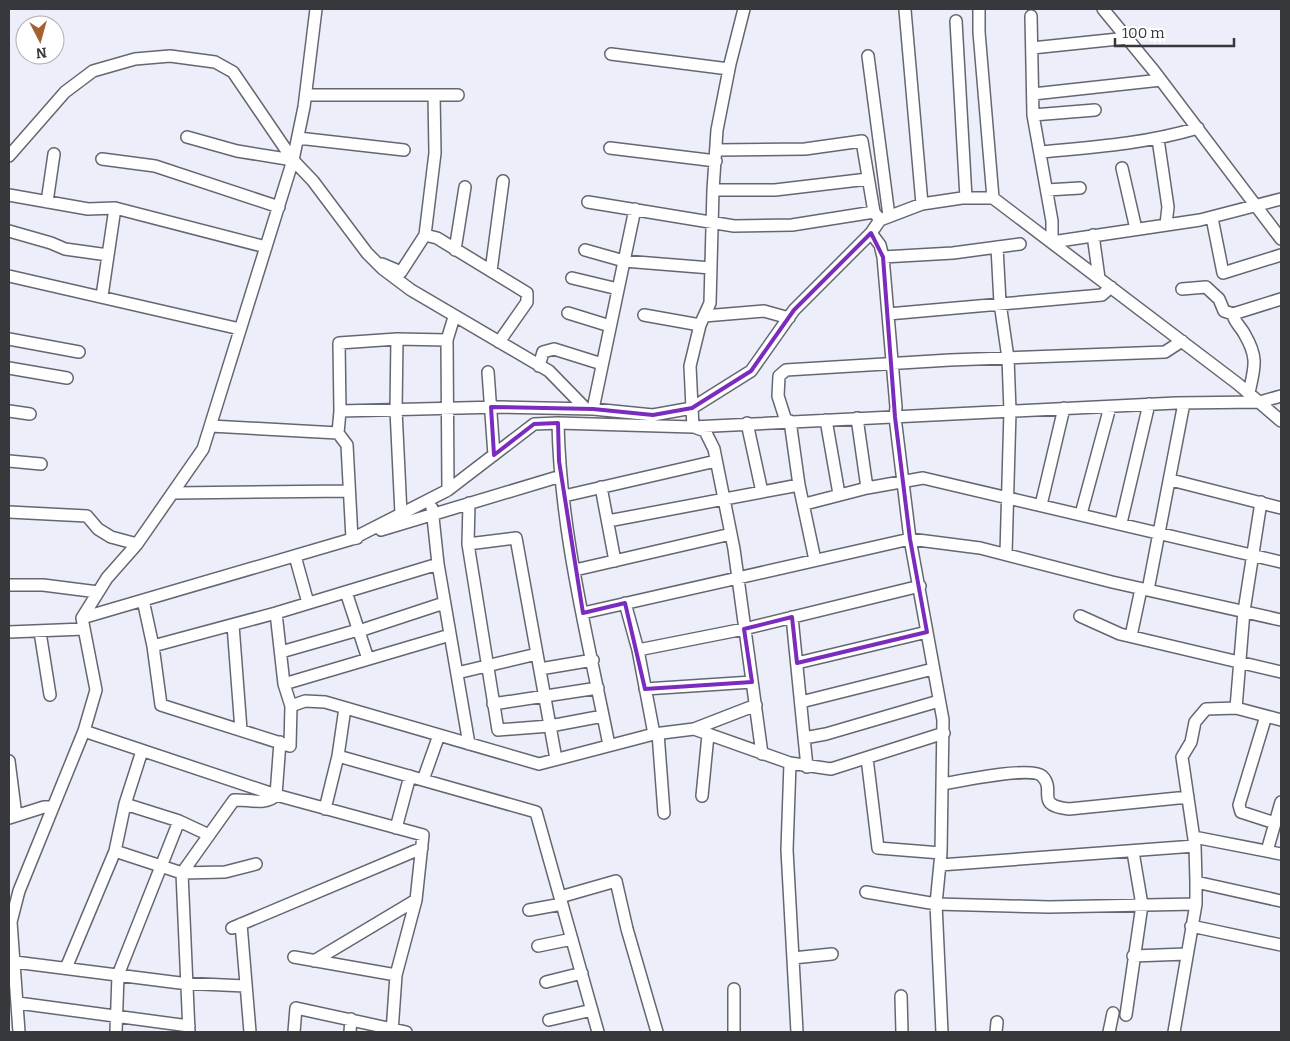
<svg xmlns="http://www.w3.org/2000/svg" width="1290" height="1041" font-family="Bitter,serif">
<rect width="100%" height="100%" fill="#eceef9"/>
<g fill="none" stroke-linecap="round" stroke-linejoin="round">
<defs>
<path id="minor" d="M 979,9 L 979,32 L 993,198
M 1103,9 L 1154,71 L 1281,239
M 905,10 L 922,204
M 1031,16 L 1033,115 L 1052,221 L 1052,242 L 1200,220 L 1281,199
M 956,21 L 966,198
M 1032,48 L 1128,38
M 611,54 L 729,69
M 868,56 L 889,216
M 1033,94 L 1161,80
M 306,95 L 458,95
M 1033,115 L 1095,110
M 187,137 L 237,151 L 293,160
M 298,138 L 404,150
M 1158,139 L 1168,207 L 1166,224
M 610,148 L 716,161
M 717,150 L 805,149 L 862,141 L 874,212
M 1040,152 C 1095,147 1144,144 1198,128
M 9,156 L 65,92 L 93,71 L 135,59 L 170,56 L 215,62 L 233,72 L 293,160 L 313,181 L 367,253 L 383,269 L 411,290 L 549,371 L 586,409
M 102,159 L 155,166 L 279,207
M 1122,168 L 1136,229
M 713,190 L 775,190 L 868,179
M 1047,190 L 1080,188
M 9,195 L 88,209 L 115,208 L 266,247
M 47,202 L 54,154
M 588,202 L 734,226 L 792,225 L 874,212 L 880,220
M 1212,218 L 1223,273 L 1281,255
M 9,231 L 51,243 L 65,249 L 108,255
M 871,233 L 880,245 L 883,257 L 896,407 L 895,417 L 910,539 L 943,720 L 941,853 L 936,904 L 942,1032
M 425,235 L 437,238 L 527,293 L 527,302 L 499,342
M 1093,235 L 1099,278
M 997,247 L 1000,303 L 1008,358 L 1010,411 L 1006,554
M 455,250 L 465,187
M 585,250 L 624,261 L 711,268
M 883,257 L 953,253 L 1020,244
M 382,264 L 401,272 L 425,235 L 435,153 L 434,95
M 491,271 L 503,181
M 9,276 L 240,329
M 572,278 L 618,289
M 1182,289 L 1206,287 L 1219,299 L 1224,311 L 1233,314 C 1233,321 1242,328 1245,335 C 1259,359 1254,368 1249,393
M 102,296 L 115,208
M 568,313 L 610,326
M 888,314 L 1102,295 L 1111,287
M 1233,314 L 1281,299
M 644,315 L 700,325
M 704,316 L 764,311 L 789,318
M 9,339 L 79,352
M 397,339 L 396,410 L 401,514
M 539,366 L 543,352 L 554,349 L 602,364
M 9,368 L 67,378
M 488,372 L 494,455
M 593,409 L 635,209
M 9,411 L 30,414
M 340,411 L 499,407 L 593,409 L 653,415 L 692,408 L 690,366 L 700,325 L 710,303 L 713,190 L 717,130 L 730,64 L 744,9
M 857,418 L 867,488
M 826,420 L 839,494
M 786,421 L 778,396 L 779,376 L 786,370 L 950,360 L 1165,352 L 1182,341
M 790,421 L 799,485 L 815,560
M 558,423 C 560,531 588,639 609,745
M 747,423 L 762,492
M 211,426 L 338,433
M 693,427 L 692,408 L 751,371 L 794,310 L 871,233 L 880,220 L 922,204 L 962,198 L 993,198 L 1238,384 L 1281,421
M 694,427 L 705,431 L 714,449 L 734,549 L 762,754
M 9,461 L 41,464
M 1171,480 L 1281,508
M 601,487 L 615,561
M 448,490 L 447,340 L 454,317
M 174,493 L 349,491
M 564,496 L 716,461
M 469,503 L 468,544 L 498,730 L 550,726 L 603,716
M 805,504 L 867,488 L 923,478 L 1281,562
M 1041,505 L 1064,408
M 432,508 L 438,564 L 469,744
M 9,512 L 87,516 L 98,529 L 111,537 L 137,544
M 1081,514 L 1110,407
M 608,521 L 799,485
M 1121,523 L 1149,404
M 381,530 L 561,476
M 357,538 L 352,539 L 347,445 L 338,433 L 340,411 L 339,343 L 397,339 L 447,340
M 468,544 L 516,538 L 556,759
M 295,556 L 308,603
M 575,570 L 731,534
M 9,585 L 43,585 L 98,592
M 1148,590 L 1184,403
M 346,592 L 368,659
M 143,600 L 153,646 L 161,705 L 290,746 L 291,706 L 284,684 L 276,613
M 625,603 L 638,650 L 654,734
M 583,613 L 910,539 L 980,548 L 1112,582 L 1281,620
M 1080,616 L 1120,634 L 1281,672
M 792,617 L 807,767
M 82,618 L 352,539 L 448,490 L 534,424 L 558,423 L 693,427 L 1176,403 L 1260,402 L 1281,396
M 233,625 L 241,730
M 359,631 L 444,603
M 9,632 L 84,629
M 40,632 L 50,695
M 1131,636 L 1141,589
M 153,646 L 276,613 L 438,564
M 638,650 L 744,629 L 920,586
M 281,652 L 358,630
M 797,663 L 927,632
M 540,669 L 593,660
M 457,673 L 537,654
M 284,684 L 450,635
M 645,689 L 752,682
M 801,702 L 933,669
M 493,704 L 598,688
M 291,706 L 305,701 L 325,702 L 539,764 L 654,734 L 694,729 L 756,705
M 1236,708 L 1244,611 L 1261,502
M 1266,716 L 1239,805 L 1241,812 L 1275,823
M 694,729 L 790,763 L 831,769 L 944,733
M 84,731 L 276,795 L 423,835 L 416,900 L 396,975 L 392,1032
M 658,733 L 664,813
M 804,738 L 826,734 L 939,701
M 338,756 L 536,812 L 598,1032
M 867,758 L 878,848 L 941,853
M 9,761 L 16,816
M 790,763 L 787,850 L 797,1032
M 423,780 L 439,735
M 943,784 C 959,781 1032,766 1042,776 C 1057,791 1033,805 1069,809 L 1188,797
M 702,796 L 708,735
M 125,804 L 179,821 L 209,835
M 325,809 L 338,756 L 345,708
M 9,818 L 44,807 L 52,807
M 396,828 L 410,776
M 1194,837 L 1281,854
M 115,851 L 182,873 L 225,872 L 256,864
M 1267,851 L 1281,802
M 940,865 L 1195,846
M 1196,882 L 1281,901
M 866,892 L 936,904 L 1049,907 L 1196,904
M 560,897 L 616,881 L 627,929 L 657,1032
M 529,910 L 562,904
M 241,924 L 250,1032
M 1191,926 L 1281,945
M 232,928 L 422,848
M 538,946 L 572,939
M 1133,956 L 1186,954
M 294,957 L 396,975
M 793,958 L 832,954
M 314,961 L 416,900
M 15,962 L 180,983 L 245,986
M 66,968 L 115,851 L 125,804 L 142,751
M 546,982 L 582,973
M 901,996 L 902,1032
M 18,1003 L 189,1026
M 1126,1015 L 1142,905 L 1133,852
M 549,1020 L 592,1010
M 19,1032 L 11,922 L 19,891 L 84,731 L 96,690 L 82,618 L 107,578 L 137,544 L 203,449 L 293,160 L 304,107 L 316,9
M 116,1032 L 118,975 L 179,821
M 189,1032 L 182,873 L 234,800 C 248,799 266,806 276,795 L 280,742
M 294,1032 L 296,1008 L 406,1032
M 350,1032 L 351,1019
M 734,1032 L 734,989
M 996,1032 L 997,1022
M 1109,1032 L 1113,1013
M 1174,1032 L 1196,904 L 1196,882 L 1195,846 L 1182,757 L 1191,742 L 1195,722 L 1206,709 L 1236,708 L 1281,720"/>
</defs>
<use href="#minor" stroke="#656770" stroke-width="14"/>
<use href="#minor" stroke="#fff" stroke-width="11"/>
</g>
<path fill="none" stroke="#7b2cbf" stroke-width="4" stroke-linejoin="round" d="M 871,233 L 883,257 L 895,417 L 910,539 L 927,632 L 797,663 L 792,617 L 744,629 L 752,682 L 645,689 L 625,603 L 583,613 L 559,461 L 558,423 L 534,424 L 494,455 L 491,407 L 593,409 L 653,415 L 692,408 L 751,371 L 794,310 Z"/>
<rect width="1290" height="1041" fill="none" stroke="#37383c" stroke-width="20"/>
<g transform="translate(40 40) rotate(174)"><circle r="24" fill="#ffffff" stroke="#afafb1"/>
<path d="M0-4L9 19L0 12L-9 19Z" fill="#a56130"/>
<text y="-8" font-size="14" font-weight="bold" text-anchor="middle" fill="#37383c">N</text>
</g>
<path d="M1115 38v8h119v-8" fill="none" stroke="#37383c" stroke-width="2.5"/>
<text x="1122" y="38" font-size="15" fill="#37383c" stroke="#ffffff" stroke-width="4" paint-order="stroke">100 m</text>
</svg>
